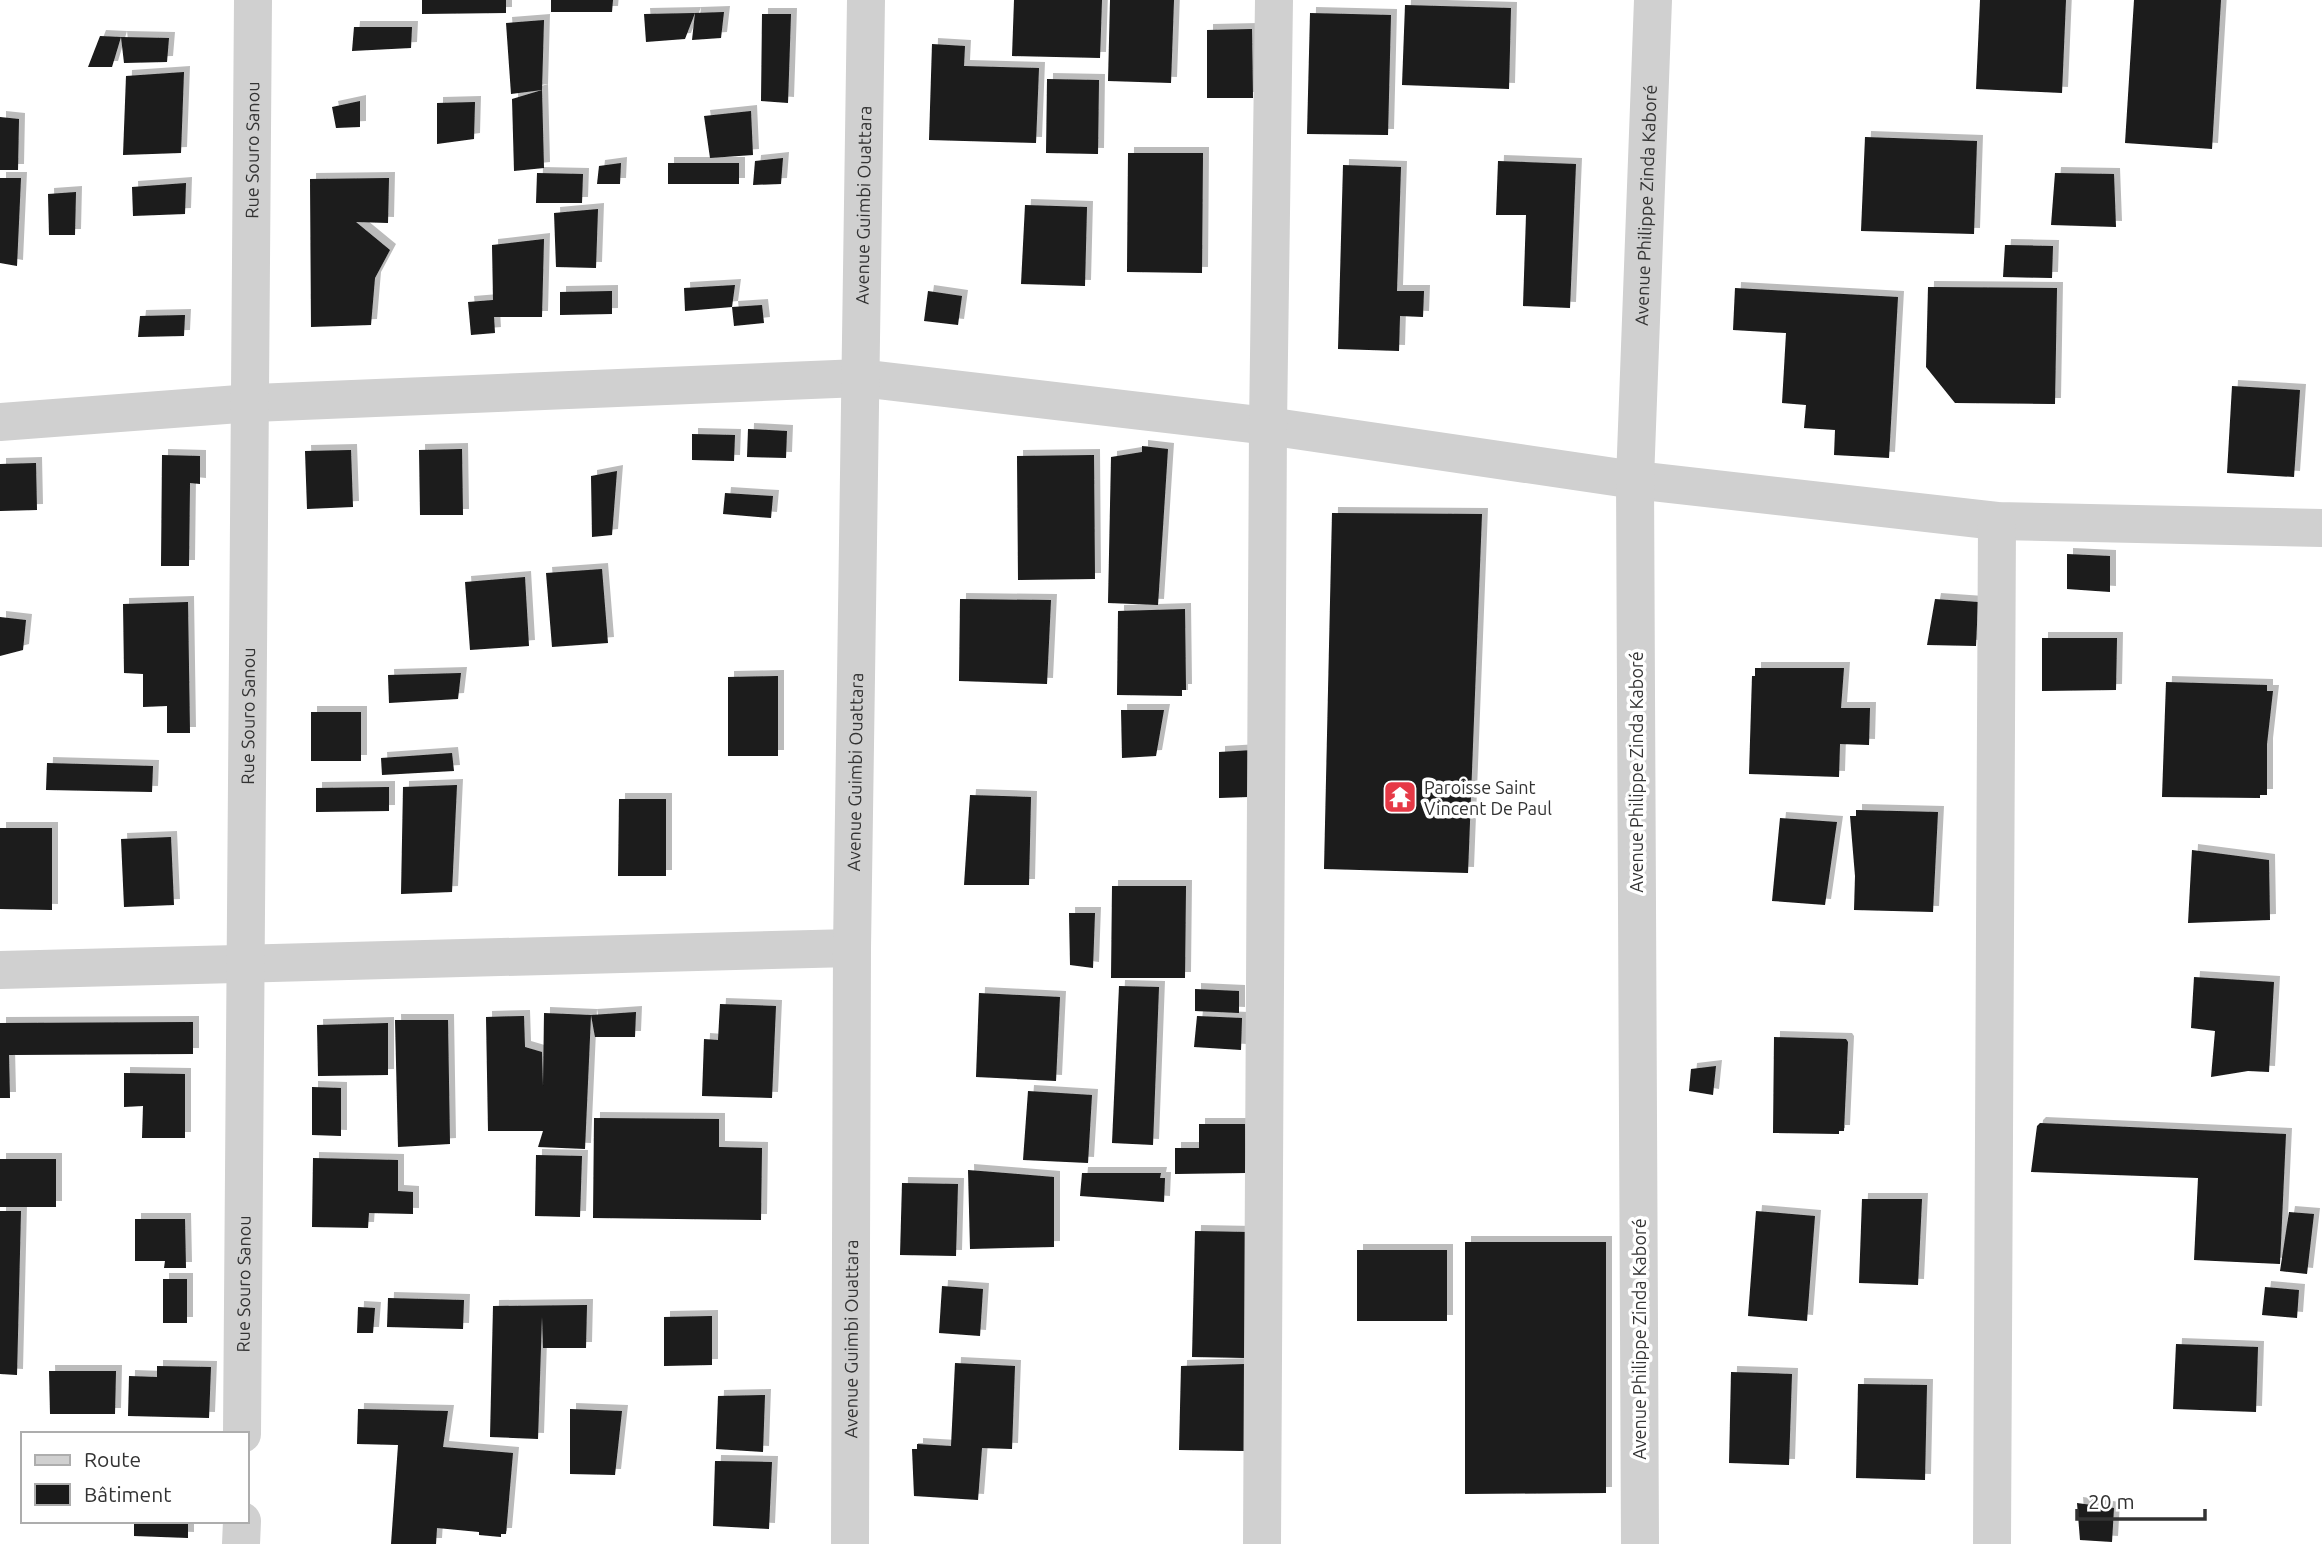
<svg xmlns="http://www.w3.org/2000/svg" width="2322" height="1544" font-family="Ubuntu,sans-serif">
<defs>
<filter id="shadow"><feDropShadow dx="6" dy="-6" stdDeviation="0" flood-color="#0004"/></filter>
</defs>
<rect width="100%" height="100%" fill="#fff"/>
<path fill="#1a1a1a" filter="url(#shadow)" d="M 422,0 L 506,0 L 506,13 L 422,14 Z
M 551,0 L 613,0 L 612,12 L 551,12 Z
M 1014,0 L 1102,0 L 1100,58 L 1012,56 Z
M 1110,0 L 1174,0 L 1171,83 L 1108,81 Z
M 1980,0 L 2066,0 L 2062,93 L 1976,89 Z
M 2134,0 L 2221,0 L 2212,149 L 2125,143 Z
M 1405,5 L 1511,8 L 1509,89 L 1402,85 Z
M 724,12 L 721,38 L 692,40 L 695,13 Z
M 695,13 L 685,39 L 646,42 L 644,14 Z
M 1310,13 L 1391,15 L 1388,135 L 1307,134 Z
M 762,14 L 791,14 L 788,103 L 761,101 Z
M 544,20 L 542,90 L 511,94 L 506,23 Z
M 354,27 L 412,27 L 411,48 L 352,51 Z
M 1252,29 L 1253,98 L 1207,98 L 1207,30 Z
M 100,36 L 121,37 L 112,67 L 88,67 Z
M 121,37 L 169,38 L 167,62 L 124,63 Z
M 932,44 L 965,46 L 964,66 L 1039,68 L 1036,143 L 929,140 Z
M 184,72 L 181,153 L 123,155 L 126,76 Z
M 1047,79 L 1099,80 L 1098,154 L 1046,153 Z
M 542,90 L 544,168 L 514,171 L 512,99 Z
M 360,101 L 360,127 L 336,128 L 332,107 Z
M 475,102 L 474,139 L 437,144 L 437,103 Z
M 751,111 L 753,155 L 710,158 L 704,116 Z
M 0,117 L 19,119 L 18,170 L 0,170 Z
M 1865,137 L 1977,141 L 1974,234 L 1861,231 Z
M 1128,153 L 1203,153 L 1202,273 L 1127,272 Z
M 783,158 L 781,184 L 753,185 L 755,161 Z
M 1498,161 L 1576,164 L 1570,308 L 1523,306 L 1526,215 L 1496,215 Z
M 621,163 L 620,184 L 597,184 L 599,166 Z
M 668,163 L 739,163 L 739,184 L 668,184 Z
M 1343,165 L 1401,167 L 1397,291 L 1424,291 L 1423,317 L 1400,316 L 1399,351 L 1338,349 Z
M 537,173 L 583,174 L 582,203 L 536,203 Z
M 2055,173 L 2114,174 L 2116,227 L 2051,225 Z
M 0,178 L 21,178 L 17,266 L 0,263 Z
M 389,178 L 388,223 L 356,222 L 390,250 L 375,278 L 371,325 L 311,327 L 310,179 Z
M 186,183 L 185,214 L 133,216 L 132,187 Z
M 76,192 L 75,235 L 49,235 L 48,194 Z
M 1025,205 L 1087,207 L 1085,286 L 1021,284 Z
M 598,209 L 596,268 L 556,267 L 554,213 Z
M 544,239 L 542,317 L 494,317 L 495,333 L 471,335 L 468,302 L 493,300 L 492,245 Z
M 2005,245 L 2053,246 L 2052,278 L 2003,277 Z
M 735,285 L 732,307 L 762,305 L 764,323 L 734,326 L 732,307 L 685,311 L 684,288 Z
M 1928,287 L 2057,288 L 2055,404 L 1955,403 L 1926,367 Z
M 1735,288 L 1898,297 L 1889,458 L 1834,455 L 1835,430 L 1804,428 L 1806,405 L 1782,403 L 1786,333 L 1733,330 Z
M 612,291 L 612,314 L 560,315 L 560,292 Z
M 928,291 L 962,296 L 958,325 L 924,321 Z
M 185,315 L 184,336 L 138,337 L 140,316 Z
M 2232,386 L 2300,390 L 2294,477 L 2227,473 Z
M 748,429 L 787,431 L 786,458 L 747,457 Z
M 692,434 L 735,435 L 734,461 L 692,460 Z
M 1142,446 L 1168,449 L 1158,605 L 1108,603 L 1111,457 L 1142,452 Z
M 462,449 L 463,515 L 420,515 L 419,450 Z
M 351,450 L 353,507 L 307,509 L 305,451 Z
M 162,455 L 200,456 L 200,484 L 190,483 L 189,566 L 161,566 Z
M 1094,455 L 1095,579 L 1018,580 L 1017,456 Z
M 36,463 L 37,510 L 0,511 L 0,464 Z
M 617,471 L 612,535 L 592,537 L 591,476 Z
M 725,493 L 773,496 L 771,518 L 723,514 Z
M 1332,513 L 1482,514 L 1468,873 L 1324,869 Z
M 2067,554 L 2110,556 L 2110,592 L 2067,589 Z
M 602,569 L 608,643 L 552,647 L 546,573 Z
M 525,577 L 529,646 L 470,650 L 465,582 Z
M 960,599 L 1051,600 L 1047,684 L 959,681 Z
M 1935,599 L 1978,602 L 1976,646 L 1927,645 Z
M 188,602 L 190,733 L 167,733 L 167,706 L 143,707 L 143,674 L 124,673 L 123,604 Z
M 1185,609 L 1186,690 L 1182,690 L 1182,696 L 1117,695 L 1118,611 Z
M 0,617 L 26,620 L 23,650 L 0,656 Z
M 2042,638 L 2117,638 L 2116,690 L 2042,691 Z
M 1755,668 L 1844,668 L 1841,708 L 1870,708 L 1869,745 L 1840,744 L 1839,777 L 1749,774 L 1752,676 L 1755,676 Z
M 461,673 L 458,699 L 389,703 L 388,675 Z
M 778,676 L 778,756 L 728,756 L 728,677 Z
M 2166,682 L 2267,685 L 2267,691 L 2273,691 L 2267,744 L 2267,795 L 2260,795 L 2260,798 L 2162,797 Z
M 1121,710 L 1164,710 L 1156,756 L 1122,758 Z
M 311,712 L 361,712 L 361,761 L 311,761 Z
M 1253,750 L 1248,797 L 1219,798 L 1219,752 Z
M 452,753 L 454,771 L 382,775 L 381,758 Z
M 47,763 L 153,766 L 152,792 L 46,790 Z
M 457,785 L 452,892 L 401,894 L 403,787 Z
M 389,787 L 389,811 L 316,812 L 316,788 Z
M 970,795 L 1031,797 L 1029,885 L 964,885 Z
M 619,799 L 666,799 L 666,876 L 618,876 Z
M 1856,810 L 1938,812 L 1933,912 L 1854,910 L 1855,876 L 1850,816 L 1856,816 Z
M 1780,818 L 1837,822 L 1825,905 L 1772,901 Z
M 0,828 L 52,828 L 52,910 L 0,909 Z
M 171,837 L 174,905 L 124,907 L 121,839 Z
M 2192,850 L 2269,860 L 2270,920 L 2188,923 Z
M 1112,886 L 1186,886 L 1185,978 L 1111,978 Z
M 1069,913 L 1095,913 L 1093,968 L 1070,965 Z
M 2194,977 L 2274,982 L 2269,1072 L 2248,1071 L 2211,1077 L 2215,1031 L 2191,1028 Z
M 1119,986 L 1159,987 L 1153,1145 L 1112,1143 Z
M 1195,989 L 1239,991 L 1239,1013 L 1195,1011 Z
M 979,993 L 1060,997 L 1056,1081 L 976,1077 Z
M 720,1004 L 776,1006 L 772,1098 L 702,1096 L 704,1039 L 718,1040 Z
M 636,1012 L 635,1037 L 595,1037 L 591,1015 L 585,1149 L 538,1147 L 543,1131 L 488,1131 L 486,1017 L 524,1016 L 525,1047 L 542,1052 L 543,1087 L 544,1013 L 591,1015 Z
M 1197,1016 L 1242,1018 L 1241,1050 L 1194,1047 Z
M 395,1020 L 448,1020 L 450,1144 L 398,1147 Z
M 193,1022 L 193,1054 L 9,1055 L 10,1098 L 0,1098 L 0,1023 Z
M 388,1023 L 388,1075 L 318,1076 L 317,1025 Z
M 1774,1037 L 1846,1039 L 1848,1042 L 1844,1131 L 1839,1131 L 1839,1134 L 1773,1133 Z
M 1716,1066 L 1713,1095 L 1689,1091 L 1691,1069 Z
M 124,1073 L 185,1074 L 185,1138 L 142,1138 L 143,1106 L 124,1107 Z
M 312,1087 L 341,1088 L 341,1136 L 312,1135 Z
M 1028,1091 L 1092,1095 L 1088,1163 L 1023,1160 Z
M 594,1118 L 719,1119 L 719,1147 L 762,1148 L 761,1220 L 593,1218 Z
M 2040,1123 L 2286,1134 L 2280,1264 L 2194,1260 L 2198,1178 L 2031,1172 L 2037,1126 Z
M 1199,1124 L 1245,1124 L 1246,1173 L 1175,1174 L 1175,1148 L 1199,1148 Z
M 536,1155 L 582,1156 L 580,1217 L 535,1216 Z
M 313,1158 L 398,1160 L 398,1191 L 413,1192 L 413,1214 L 369,1213 L 368,1228 L 312,1227 Z
M 0,1159 L 56,1159 L 56,1207 L 0,1207 Z
M 968,1170 L 1054,1177 L 1054,1247 L 970,1249 Z
M 1082,1173 L 1161,1173 L 1160,1178 L 1165,1178 L 1164,1202 L 1080,1196 Z
M 902,1183 L 958,1184 L 956,1256 L 900,1255 Z
M 1862,1199 L 1922,1199 L 1918,1285 L 1859,1283 Z
M 0,1211 L 21,1211 L 17,1375 L 0,1374 Z
M 1756,1211 L 1815,1216 L 1807,1321 L 1748,1316 Z
M 2289,1212 L 2314,1214 L 2307,1274 L 2280,1271 Z
M 135,1219 L 185,1219 L 186,1268 L 164,1268 L 165,1261 L 135,1261 Z
M 1195,1231 L 1248,1232 L 1245,1358 L 1192,1357 Z
M 1465,1242 L 1606,1242 L 1606,1493 L 1465,1494 Z
M 1357,1250 L 1447,1250 L 1447,1321 L 1357,1321 Z
M 163,1279 L 187,1279 L 187,1323 L 163,1323 Z
M 942,1286 L 983,1289 L 980,1336 L 939,1333 Z
M 2265,1287 L 2299,1290 L 2297,1318 L 2262,1315 Z
M 388,1298 L 464,1300 L 463,1329 L 387,1327 Z
M 587,1305 L 586,1348 L 543,1348 L 542,1316 L 538,1439 L 490,1437 L 493,1306 Z
M 358,1307 L 375,1308 L 373,1333 L 357,1333 Z
M 712,1316 L 712,1365 L 664,1366 L 664,1317 Z
M 2176,1344 L 2258,1347 L 2256,1412 L 2173,1409 Z
M 955,1363 L 1015,1366 L 1012,1449 L 982,1448 L 978,1500 L 914,1496 L 912,1449 L 917,1449 L 917,1444 L 951,1446 Z
M 1245,1364 L 1244,1451 L 1179,1450 L 1181,1366 Z
M 157,1366 L 211,1367 L 209,1418 L 128,1416 L 129,1376 L 157,1377 Z
M 49,1371 L 116,1371 L 115,1414 L 50,1414 Z
M 1731,1372 L 1792,1374 L 1789,1465 L 1729,1463 Z
M 1858,1384 L 1927,1385 L 1925,1480 L 1856,1478 Z
M 765,1395 L 763,1452 L 716,1449 L 718,1396 Z
M 358,1409 L 448,1411 L 443,1447 L 513,1453 L 506,1534 L 501,1534 L 501,1537 L 479,1535 L 479,1532 L 437,1528 L 436,1544 L 391,1544 L 398,1445 L 357,1444 Z
M 570,1409 L 622,1411 L 615,1475 L 570,1474 Z
M 715,1461 L 772,1462 L 769,1529 L 713,1526 Z
M 2077,1503 L 2114,1508 L 2112,1542 L 2080,1540 Z
M 134,1521 L 188,1521 L 188,1538 L 134,1536 Z"/>
<g fill="none" stroke-linecap="round" stroke-linejoin="round">
<g stroke="#d0d0d0" stroke-width="38">
<path d="M 0,422 L 252,403 L 860,378 L 1268,426 L 1635,480 L 1997,521 L 2322,528"/>
<path d="M 0,970 L 852,948"/>
<path id="s1" d="M 242,1434 L 253,0"/>
<path d="M 241,1544 L 242,1521"/>
<path id="s2" d="M 850,1544 L 852,948 L 866,0"/>
<path d="M 1262,1544 L 1268,426 L 1274,0"/>
<path id="s3" d="M 1640,1544 L 1635,480 L 1653,0"/>
<path d="M 1992,1544 L 1997,521"/>
</g>
</g>
<defs>
<symbol id="temple-square" viewBox="-11 -11 22 22"><rect x="-9" y="-9" width="18" height="18" rx="4" fill="#e63946" stroke="#fff"/><path d="M0-6L5-2H3V0L6.5 2.5H4V6H1.5V3h-3V6H-4V2.5H-6.5L-3 0V-2H-5Z" fill="#fff"/></symbol>
</defs>
<g fill-rule="evenodd">
<use href="#temple-square" x="1381" y="778" width="38" height="38"/>
</g>
<g text-anchor="middle" dominant-baseline="central" stroke-width="7" stroke-linejoin="round" paint-order="stroke">
<g font-size="18" fill="#333" stroke="#fff">
<text stroke="none"><textPath href="#s1" startOffset="1284">Rue Souro Sanou</textPath></text>
<text stroke="none"><textPath href="#s2" startOffset="1339">Avenue Guimbi Ouattara</textPath></text>
<text stroke="none"><textPath href="#s3" startOffset="1339">Avenue Philippe Zinda Kaboré</textPath></text>
<text stroke="none"><textPath href="#s1" startOffset="718">Rue Souro Sanou</textPath></text>
<text stroke="none"><textPath href="#s2" startOffset="772">Avenue Guimbi Ouattara</textPath></text>
<text transform="translate(1636 772) rotate(-90)">Avenue Philippe Zinda Kaboré</text>
<text stroke="none"><textPath href="#s1" startOffset="150">Rue Souro Sanou</textPath></text>
<text stroke="none"><textPath href="#s2" startOffset="205">Avenue Guimbi Ouattara</textPath></text>
<text transform="translate(1639 1339) rotate(-90)">Avenue Philippe Zinda Kaboré</text>
</g>
<g font-size="18" fill="#333" stroke="#fff" text-anchor="start">
<text x="1424" y="787">Paroisse Saint<tspan x="1424" dy="21">Vincent De Paul</tspan></text>
</g>
</g>
<rect x="21" y="1432" width="228" height="91" fill="#ffffff" stroke="#adadad" stroke-width="2"/>
<rect x="35" y="1455" width="35" height="10" fill="#d0d0d0" stroke="#adadad" stroke-width="2"/>
<text x="84" y="1467" font-size="21" fill="#333333">Route</text>
<rect x="35" y="1484" width="35" height="21" fill="#1a1a1a" stroke="#adadad" stroke-width="2"/>
<text x="84" y="1502" font-size="21" fill="#333333">Bâtiment</text>
<path d="M2077 1509v10h128v-10" fill="none" stroke="#333333" stroke-width="3.5"/>
<text x="2088" y="1509" font-size="21" fill="#333333" stroke="#ffffff" stroke-width="5" paint-order="stroke">20 m</text>
</svg>
